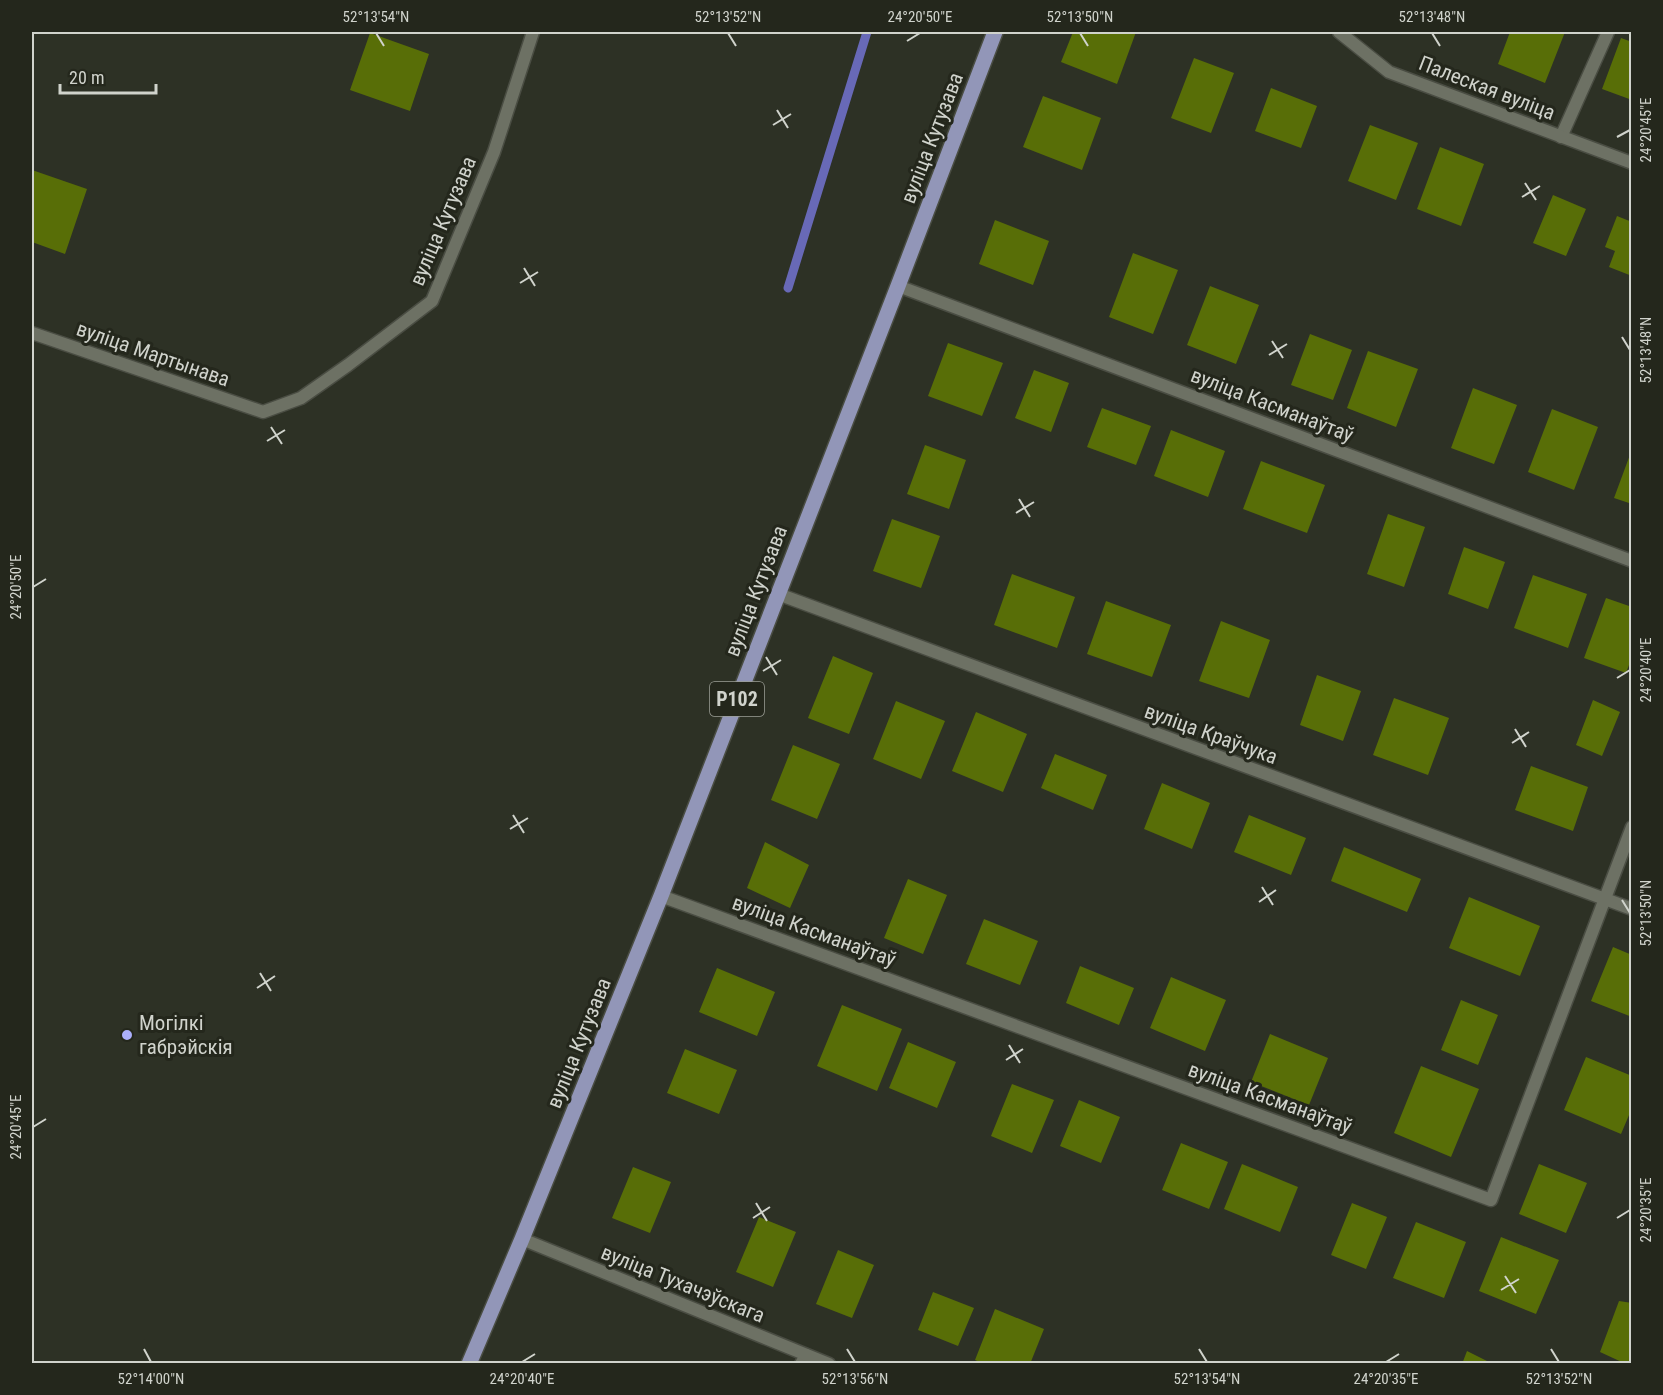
<svg xmlns="http://www.w3.org/2000/svg" width="1663" height="1395" font-family="'Roboto Condensed',sans-serif">
<rect width="100%" height="100%" fill="#2d3125"/>
<g fill="none" stroke-linecap="round" stroke-linejoin="round">
<path stroke="#6869b7" stroke-width="9" d="M 788,288 L 867,32"/>
</g>
<path fill="#586e07" d="M 1073,32 L 1136,32 L 1117,84 L 1061,62 Z
M 1510,32 L 1565,32 L 1545,83 L 1498,64 Z
M 370,33 L 429,54 L 410,111 L 350,90 Z
M 1621,38 L 1632,42 L 1632,100 L 1602,89 Z
M 1194,58 L 1234,73 L 1211,133 L 1171,118 Z
M 1271,88 L 1317,106 L 1301,148 L 1255,131 Z
M 1043,96 L 1101,118 L 1082,170 L 1023,147 Z
M 1370,125 L 1418,143 L 1396,200 L 1348,181 Z
M 1440,147 L 1484,164 L 1461,226 L 1417,209 Z
M 32,170 L 87,189 L 65,254 L 32,242 Z
M 1553,195 L 1586,209 L 1566,256 L 1533,243 Z
M 1617,216 L 1632,222 L 1632,276 L 1609,267 L 1615,251 L 1605,247 Z
M 995,220 L 1049,241 L 1033,285 L 979,264 Z
M 1133,253 L 1178,270 L 1153,334 L 1109,317 Z
M 1210,286 L 1259,305 L 1236,364 L 1187,345 Z
M 1310,334 L 1352,350 L 1333,400 L 1291,385 Z
M 948,343 L 1003,363 L 982,416 L 928,396 Z
M 1368,351 L 1418,369 L 1396,427 L 1347,408 Z
M 1034,370 L 1069,383 L 1051,432 L 1015,418 Z
M 1473,388 L 1517,405 L 1494,464 L 1451,448 Z
M 1102,408 L 1151,426 L 1136,465 L 1087,447 Z
M 1552,409 L 1598,427 L 1574,490 L 1528,472 Z
M 1171,430 L 1225,451 L 1208,497 L 1154,476 Z
M 925,445 L 966,460 L 949,509 L 907,494 Z
M 1631,452 L 1632,452 L 1632,504 L 1614,498 Z
M 1261,461 L 1325,485 L 1307,533 L 1243,509 Z
M 1388,514 L 1425,527 L 1404,587 L 1367,574 Z
M 892,519 L 940,536 L 921,588 L 873,571 Z
M 1464,547 L 1505,562 L 1488,609 L 1448,594 Z
M 1012,574 L 1075,597 L 1057,648 L 994,625 Z
M 1533,575 L 1587,594 L 1568,648 L 1514,628 Z
M 1606,598 L 1632,607 L 1632,657 L 1626,673 L 1584,658 Z
M 1106,601 L 1171,625 L 1152,677 L 1087,654 Z
M 1221,621 L 1270,640 L 1249,698 L 1199,681 Z
M 833,656 L 873,673 L 849,734 L 808,718 Z
M 1317,675 L 1361,691 L 1343,741 L 1300,725 Z
M 1394,698 L 1449,718 L 1428,775 L 1373,755 Z
M 1593,700 L 1620,712 L 1602,756 L 1576,745 Z
M 896,701 L 945,721 L 921,779 L 873,759 Z
M 976,712 L 1027,734 L 1003,792 L 952,771 Z
M 793,745 L 840,764 L 817,819 L 771,800 Z
M 1055,754 L 1107,775 L 1093,810 L 1041,788 Z
M 1531,766 L 1588,787 L 1573,831 L 1515,810 Z
M 1162,783 L 1210,803 L 1192,849 L 1144,829 Z
M 1249,815 L 1306,838 L 1291,875 L 1234,852 Z
M 765,842 L 809,865 L 790,908 L 747,888 Z
M 1344,847 L 1421,879 L 1407,912 L 1331,881 Z
M 908,879 L 947,895 L 923,954 L 884,938 Z
M 1469,897 L 1540,926 L 1520,976 L 1449,948 Z
M 984,919 L 1038,941 L 1020,985 L 966,964 Z
M 1613,947 L 1632,955 L 1632,1017 L 1591,1001 Z
M 1080,966 L 1134,988 L 1119,1025 L 1066,1003 Z
M 717,968 L 775,992 L 757,1036 L 699,1012 Z
M 1171,977 L 1226,1000 L 1205,1051 L 1150,1028 Z
M 1461,1000 L 1498,1015 L 1478,1065 L 1441,1050 Z
M 842,1005 L 902,1029 L 877,1091 L 817,1066 Z
M 1270,1034 L 1328,1058 L 1309,1105 L 1251,1082 Z
M 908,1042 L 956,1062 L 937,1108 L 889,1088 Z
M 685,1049 L 737,1070 L 719,1114 L 667,1093 Z
M 1586,1057 L 1632,1076 L 1632,1108 L 1621,1134 L 1564,1110 Z
M 1421,1066 L 1479,1089 L 1451,1157 L 1394,1133 Z
M 1012,1084 L 1054,1100 L 1032,1153 L 991,1136 Z
M 1079,1100 L 1120,1117 L 1101,1163 L 1060,1146 Z
M 1181,1143 L 1228,1162 L 1209,1209 L 1162,1190 Z
M 1242,1164 L 1298,1187 L 1280,1232 L 1224,1209 Z
M 1539,1164 L 1587,1183 L 1566,1233 L 1519,1214 Z
M 633,1167 L 671,1182 L 650,1233 L 612,1218 Z
M 1352,1203 L 1387,1217 L 1366,1269 L 1331,1255 Z
M 759,1217 L 796,1232 L 773,1287 L 736,1272 Z
M 1416,1222 L 1466,1242 L 1444,1298 L 1393,1278 Z
M 1501,1237 L 1559,1260 L 1536,1314 L 1479,1291 Z
M 838,1250 L 874,1265 L 852,1318 L 816,1304 Z
M 933,1292 L 974,1308 L 958,1346 L 918,1330 Z
M 1619,1301 L 1632,1303 L 1632,1364 L 1626,1364 L 1600,1352 Z
M 995,1309 L 1044,1329 L 1030,1364 L 984,1364 L 975,1360 Z
M 1467,1351 L 1493,1364 L 1462,1364 Z"/>
<g fill="none" stroke-linecap="round" stroke-linejoin="round">
<defs>
<path id="lane" d="M 1561,137 L 1608,32
M 801,1364 L 806,1355"/>
<path id="street" d="M 1339,32 L 1389,72 L 1632,163
M 898,286 L 1632,561
M 32,333 L 263,412 L 301,398 L 348,365 L 432,301 L 494,152 L 533,32
M 778,594 L 1632,909
M 661,896 L 1491,1200 L 1632,827
M 522,1239 L 829,1364"/>
<path id="primary" d="M 469,1364 L 522,1239 L 661,896 L 898,286 L 995,32"/>
</defs>
<use href="#lane" stroke="#4a4d43" stroke-width="15"/>
<use href="#street" stroke="#4a4d43" stroke-width="15"/>
<use href="#primary" stroke="#4a4d43" stroke-width="18"/>
<use href="#lane" stroke="#6d7164" stroke-width="12"/>
<use href="#street" stroke="#6d7164" stroke-width="12"/>
<use href="#primary" stroke="#9296b8" stroke-width="15"/>
</g>
<path fill="none" stroke="#d0d3cc" stroke-width="2" d="M 376,33 L 384,46M 728,33 L 736,46M 1080,33 L 1088,46M 1432,33 L 1440,46M 907,41 L 920,33M 777,110 L 788,128M 773,125 L 791,114M 1617,137 L 1630,130M 1525,183 L 1536,200M 1522,197 L 1540,186M 524,268 L 535,286M 520,283 L 538,272M 1622,337 L 1630,350M 1272,341 L 1283,358M 1269,355 L 1287,344M 271,427 L 282,444M 267,441 L 285,430M 1019,499 L 1030,517M 1016,513 L 1034,502M 33,587 L 46,579M 766,657 L 777,675M 763,671 L 781,660M 1617,678 L 1630,670M 1515,729 L 1526,747M 1512,743 L 1529,732M 513,815 L 524,833M 510,829 L 528,818M 1262,887 L 1273,905M 1622,900 L 1630,913M 1259,902 L 1276,890M 260,973 L 271,991M 257,988 L 275,976M 1009,1045 L 1020,1063M 1006,1060 L 1023,1049M 33,1127 L 46,1119M 756,1203 L 767,1221M 753,1218 L 770,1207M 1617,1218 L 1630,1210M 1505,1276 L 1516,1293M 1501,1290 L 1519,1279M 144,1349 L 151,1362M 847,1349 L 855,1362M 1199,1349 L 1207,1362M 1551,1349 L 1559,1362M 522,1362 L 535,1354M 1386,1362 L 1399,1354"/>
<circle fill="#abaffb" stroke="#24271c" stroke-width="2" cx="127" cy="1035" r="6"/>
<g text-anchor="middle" dominant-baseline="central" stroke-width="6" stroke-linejoin="round" paint-order="stroke">
<rect fill="#24271c" stroke="#9c9f97" stroke-width="1.5" x="710" y="682" width="54" height="34" rx="4.5"/>
<g font-size="20" font-weight="bold" fill="#d0d3cc">
<text x="737" y="699">Р102</text>
</g>
<g font-size="21" fill="#d0d3cc" stroke="#24271c">
<text transform="translate(1487 88) rotate(21)">Палеская вуліца</text>
<text transform="translate(932 138) rotate(-69)">вуліца Кутузава</text>
<text transform="translate(443 221) rotate(-67)">вуліца Кутузава</text>
<text transform="translate(153 354) rotate(19)">вуліца Мартынава</text>
<text transform="translate(1272 405) rotate(21)">вуліца Касманаўтаў</text>
<text transform="translate(756 591) rotate(-69)">вуліца Кутузава</text>
<text transform="translate(1211 734) rotate(20)">вуліца Краўчука</text>
<text transform="translate(814 931) rotate(20)">вуліца Касманаўтаў</text>
<text transform="translate(579 1043) rotate(-68)">вуліца Кутузава</text>
<text transform="translate(1270 1098) rotate(20)">вуліца Касманаўтаў</text>
<text transform="translate(683 1284) rotate(22)">вуліца Тухачэўскага</text>
</g>
<g font-size="21" fill="#d0d3cc" stroke="#24271c" text-anchor="start">
<text x="139" y="1023">Могілкі<tspan x="139" dy="24">габрэйскія</tspan></text>
</g>
</g>
<rect width="1663" height="1395" fill="none" stroke="#24271c" stroke-width="66"/>
<path d="M60 84v9h96v-9" fill="none" stroke="#d0d3cc" stroke-width="3"/>
<text x="69" y="84" font-size="18" fill="#d0d3cc" stroke="#24271c" stroke-width="4.5" paint-order="stroke">20 m</text>
<rect x="33" y="33" width="1597" height="1329" fill="none" stroke="#d0d3cc" stroke-width="2"/>
<g font-size="15" text-anchor="middle" fill="#d0d3cc">
<text x="376" y="22">52°13'54"N</text>
<text x="728" y="22">52°13'52"N</text>
<text x="920" y="22">24°20'50"E</text>
<text x="1080" y="22">52°13'50"N</text>
<text x="1432" y="22">52°13'48"N</text>
<text transform="translate(1646 130) rotate(-90)" y="5">24°20'45"E</text>
<text transform="translate(1646 350) rotate(-90)" y="5">52°13'48"N</text>
<text transform="translate(16 587) rotate(-90)" y="5">24°20'50"E</text>
<text transform="translate(1646 670) rotate(-90)" y="5">24°20'40"E</text>
<text transform="translate(1646 913) rotate(-90)" y="5">52°13'50"N</text>
<text transform="translate(16 1127) rotate(-90)" y="5">24°20'45"E</text>
<text transform="translate(1646 1210) rotate(-90)" y="5">24°20'35"E</text>
<text x="151" y="1384">52°14'00"N</text>
<text x="522" y="1384">24°20'40"E</text>
<text x="855" y="1384">52°13'56"N</text>
<text x="1207" y="1384">52°13'54"N</text>
<text x="1386" y="1384">24°20'35"E</text>
<text x="1559" y="1384">52°13'52"N</text>
</g>
</svg>
